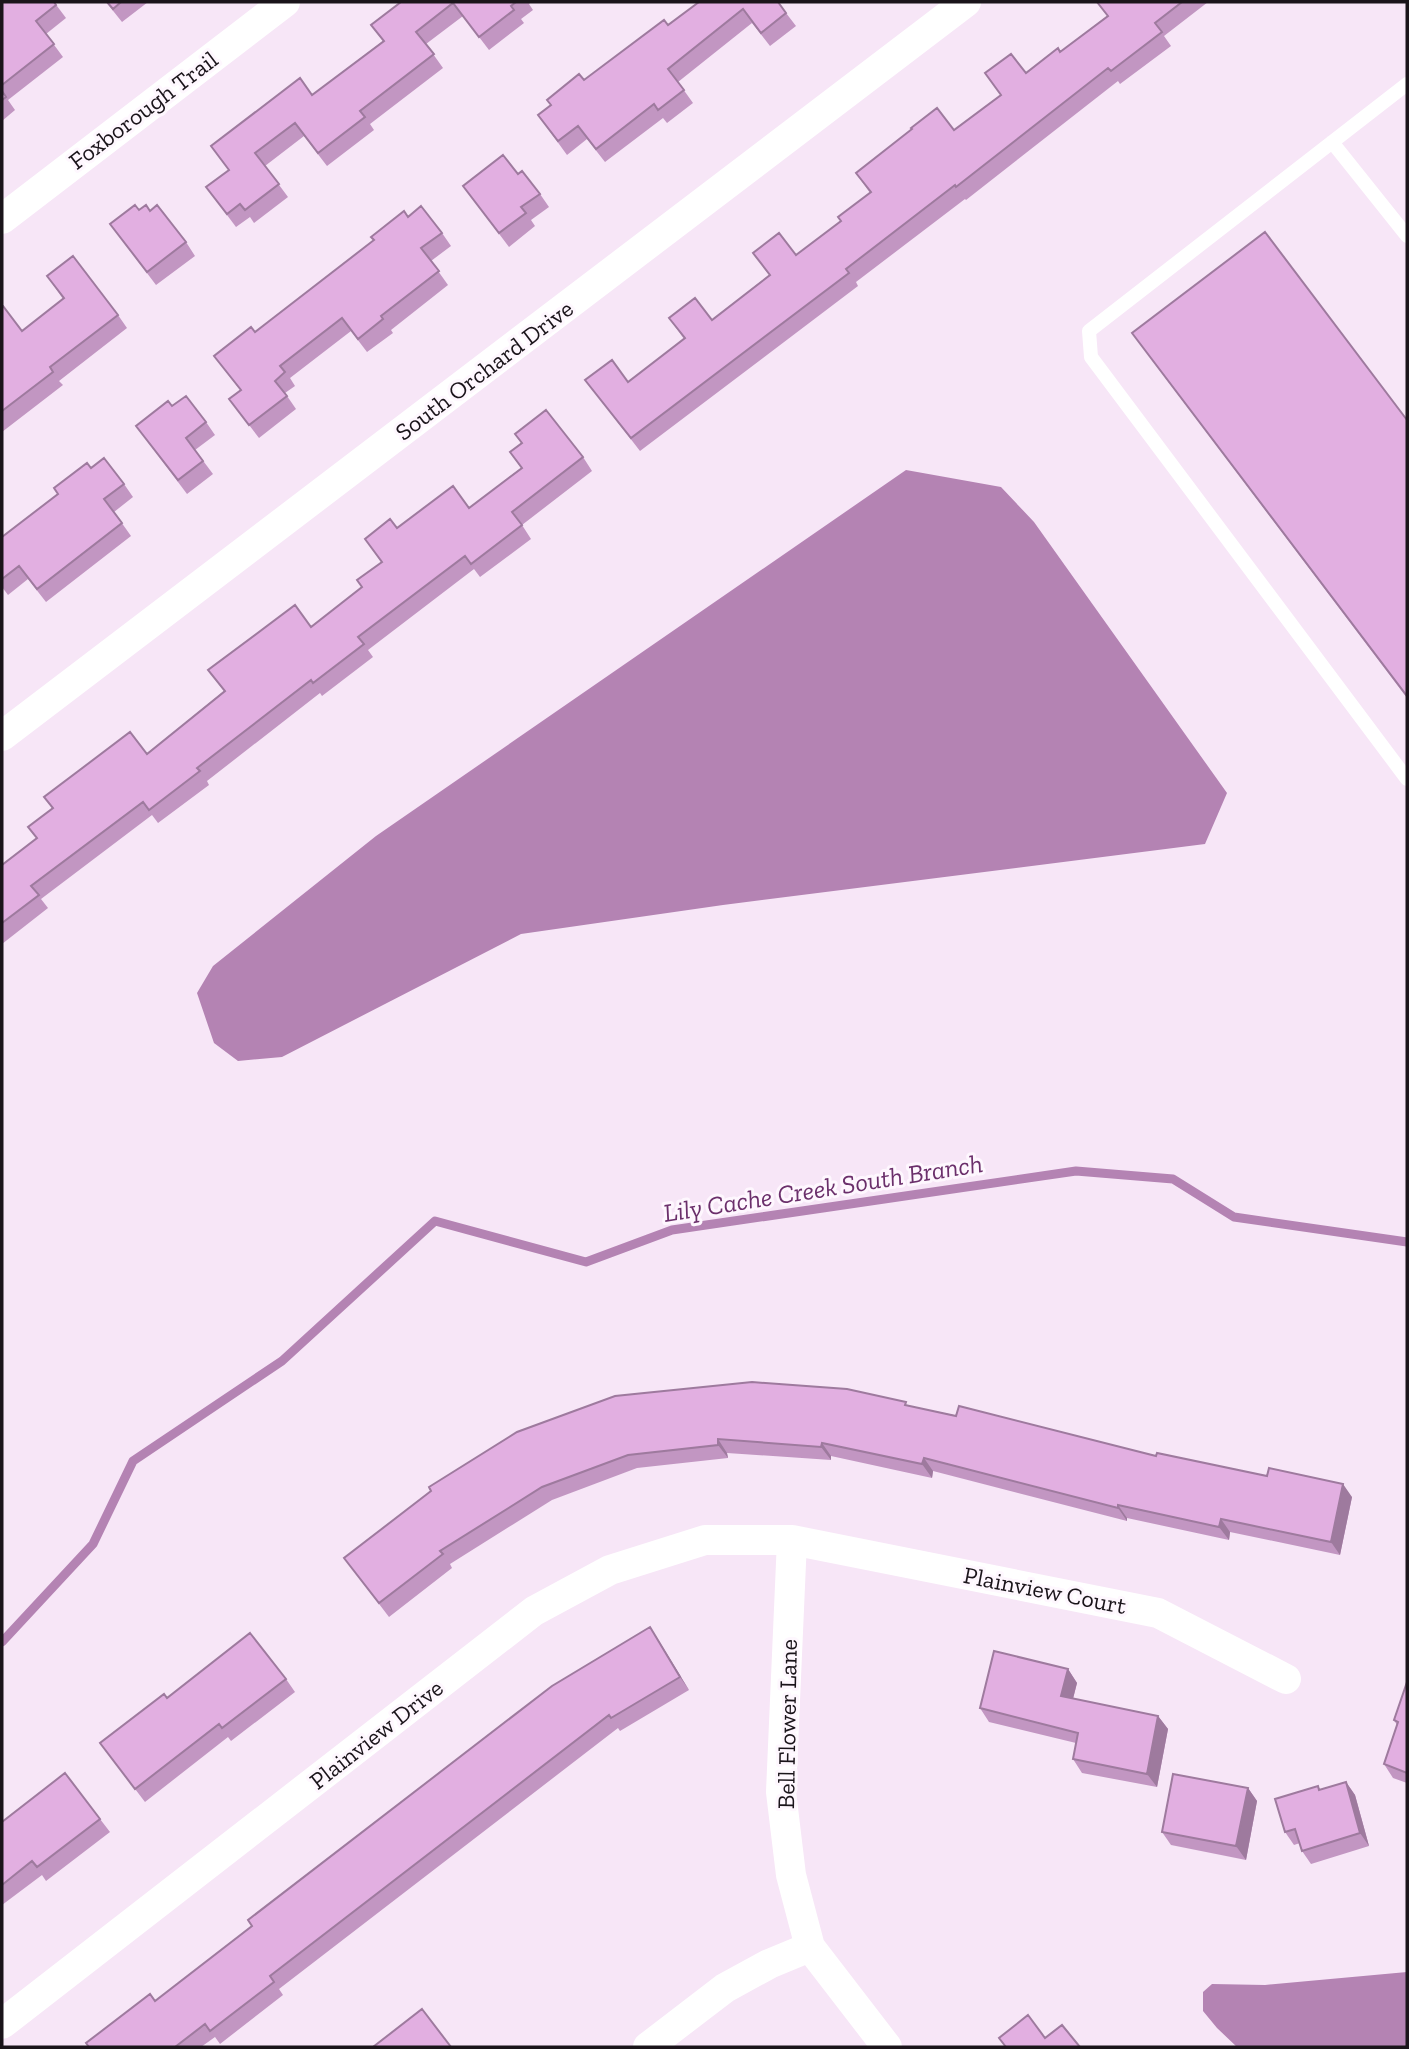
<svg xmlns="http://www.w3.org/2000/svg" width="1409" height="2049" font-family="'Zilla Slab',serif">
<rect width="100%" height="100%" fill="#f7e6f7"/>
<path fill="#b483b3" d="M 906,470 L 1001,487 L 1034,522 L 1227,793 L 1205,844 L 723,905 L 521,934 L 282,1057 L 238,1061 L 214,1043 L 197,993 L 213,966 L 376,836 Z
M 1407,1972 L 1407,2047 L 1237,2047 L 1217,2028 L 1203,2011 L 1203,1992 L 1212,1984 L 1265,1985 Z"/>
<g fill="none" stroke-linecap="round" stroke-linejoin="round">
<path stroke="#b483b3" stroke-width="9" d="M 2,1642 L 93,1544 L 133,1461 L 282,1361 L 435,1221 L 586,1262 L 672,1230 L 1076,1171 L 1173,1179 L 1234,1217 L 1407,1242"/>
<path stroke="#fff" stroke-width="14" d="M 1407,84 L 1089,331 L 1091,357 L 1407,779
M 1332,142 L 1407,236"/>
<path stroke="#fff" stroke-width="30" d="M 2,219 L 285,2
M 2,736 L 966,2
M 792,1540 L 781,1792 L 791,1875 L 810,1947 L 887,2047
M 2,2024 L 534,1611 L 610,1570 L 705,1540 L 792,1540 L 1158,1613 L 1286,1679
M 648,2047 L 725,1988 L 769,1964 L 810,1947"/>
</g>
<path fill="#c296c2" d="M 2,2 L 54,2 L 66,18 L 46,34 L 63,57 L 8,100 L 15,110 L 2,121 Z
M 106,2 L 148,2 L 122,22 Z
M 401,2 L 531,2 L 529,4 L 533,10 L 521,19 L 524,23 L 489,50 L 463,16 L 426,44 L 443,68 L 370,124 L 374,130 L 327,166 L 304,136 L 265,166 L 288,197 L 254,223 L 250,217 L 236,227 L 206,187 L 229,170 L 211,146 L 312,95 L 383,41 L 371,25 Z
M 699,2 L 786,13 L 796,26 L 770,46 L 752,23 L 678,82 L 693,103 L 667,123 L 663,118 L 605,162 L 587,139 L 567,155 L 538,115 L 584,80 L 668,25 Z
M 1097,2 L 1208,2 L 1164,36 L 1171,46 L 1120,84 L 1118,81 L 966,200 L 965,199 L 856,282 L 858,286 L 640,451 L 585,380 L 628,382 L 684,339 L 669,318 L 712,320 L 769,275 L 753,253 L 796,255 L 841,221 L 870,193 L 856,173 L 954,130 L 1001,95 L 985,73 L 1026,73 L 1060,52 L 1107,16 Z
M 518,174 L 540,194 L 549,207 L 531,220 L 535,226 L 509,247 L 463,186 Z
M 139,210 L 150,211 L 186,242 L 195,256 L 156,285 L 110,224 Z
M 408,217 L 442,233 L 451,246 L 431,261 L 448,285 L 391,330 L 393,333 L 367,352 L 351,331 L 290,378 L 295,386 L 285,393 L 296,409 L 259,438 L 229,399 L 240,390 L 214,356 L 255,332 Z
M 47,276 L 118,315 L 127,328 L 59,381 L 63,385 L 2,432 L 2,306 L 22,331 L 63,299 Z
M 1132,333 L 1407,420 L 1407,698 L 1146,352 Z
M 206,422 L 215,435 L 195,450 L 213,474 L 187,494 L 136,426 Z
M 515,434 L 583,457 L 592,471 L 522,525 L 531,539 L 480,577 L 474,569 L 368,650 L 373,657 L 322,696 L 320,693 L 207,781 L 209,785 L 158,823 L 152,815 L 41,899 L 48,908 L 2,944 L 2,865 L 37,839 L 52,808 L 44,797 L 147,754 L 224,691 L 208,670 L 311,627 L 362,587 L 381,562 L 365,539 L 397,528 L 469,508 L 521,468 L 510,452 L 521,443 Z
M 91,468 L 124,484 L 133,497 L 114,512 L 131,536 L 46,602 L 28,579 L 8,595 L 2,587 L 2,537 Z
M 909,1406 L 1156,1456 L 1352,1497 L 1340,1555 L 1230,1532 L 1229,1540 L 1127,1518 L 1127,1521 L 933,1471 L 932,1478 L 831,1456 L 831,1460 L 727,1453 L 728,1458 L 637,1468 L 552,1500 L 450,1564 L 452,1568 L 389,1617 L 344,1558 L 431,1491 L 429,1487 Z
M 650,1627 L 689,1690 L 620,1731 L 618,1728 L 279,1989 L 283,1995 L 220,2044 L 215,2037 L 201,2047 L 89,2047 L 155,2001 Z
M 1068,1669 L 1077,1683 L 1073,1699 L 1158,1716 L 1168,1729 L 1157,1787 L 1082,1773 L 1073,1759 L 1076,1743 L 989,1722 L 980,1708 Z
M 286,1679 L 295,1692 L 231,1741 L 228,1737 L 145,1802 L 100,1743 L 167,1698 Z
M 1407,1682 L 1407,1783 L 1393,1778 L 1384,1764 L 1397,1725 L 1394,1720 Z
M 1346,1782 L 1355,1795 L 1369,1846 L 1311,1864 L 1302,1851 L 1300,1843 L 1294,1845 L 1285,1832 L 1321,1790 Z
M 1248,1788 L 1257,1801 L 1246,1860 L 1171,1845 L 1162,1832 Z
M 100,1819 L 110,1832 L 46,1881 L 42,1875 L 2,1905 L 2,1822 Z"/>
<path fill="#9e7a9e" d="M 718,1439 L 727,1453 L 728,1458 L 718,1445 Z
M 822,1443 L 831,1456 L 831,1460 L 821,1447 Z
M 924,1458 L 933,1471 L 932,1478 L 922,1464 Z
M 1343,1484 L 1352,1497 L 1340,1555 L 1331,1542 Z
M 1118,1505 L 1127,1518 L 1127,1521 L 1118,1508 Z
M 1221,1519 L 1230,1532 L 1229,1540 L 1219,1527 Z
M 650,1627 L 659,1641 L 689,1690 L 680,1677 Z
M 1068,1669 L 1077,1683 L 1070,1710 L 1061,1696 Z
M 1158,1716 L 1168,1729 L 1157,1787 L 1147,1774 Z
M 1346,1782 L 1355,1795 L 1369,1846 L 1360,1833 Z
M 1248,1788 L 1257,1801 L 1246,1860 L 1236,1846 Z"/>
<path fill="#e2afe1" stroke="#9e7a9e" stroke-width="2" d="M 2,2 L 54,2 L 56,5 L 36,21 L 54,44 L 2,85 Z
M 107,2 L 121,2 L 113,9 Z
M 401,2 L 516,2 L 511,6 L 514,10 L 479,37 L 453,3 L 416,32 L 434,54 L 360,111 L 365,117 L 318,153 L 295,123 L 255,153 L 279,184 L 245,210 L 240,204 L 227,214 L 206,187 L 229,170 L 211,146 L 300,78 L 312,95 L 384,41 L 371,25 Z
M 699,2 L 778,2 L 786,13 L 761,33 L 743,9 L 668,69 L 684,90 L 658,110 L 654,104 L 596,149 L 578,126 L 558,141 L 538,115 L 551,105 L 547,100 L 579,74 L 584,80 L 664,20 L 668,25 Z
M 1097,2 L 1182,2 L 1155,23 L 1162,32 L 1111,71 L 1108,68 L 956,187 L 955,185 L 846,269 L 849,273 L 631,438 L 585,380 L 612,360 L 628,382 L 685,338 L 669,318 L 695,298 L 712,320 L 770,275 L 753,253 L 779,233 L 796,255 L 841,221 L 838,217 L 871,192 L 856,173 L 912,129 L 911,128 L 937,108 L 954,130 L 1001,95 L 985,73 L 1011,54 L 1026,73 L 1058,48 L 1060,52 L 1108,16 Z
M 2,91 L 6,97 L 2,100 Z
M 503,155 L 518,174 L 522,171 L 540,194 L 521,207 L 526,213 L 499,233 L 463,186 Z
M 135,205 L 139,210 L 146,205 L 150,211 L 157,205 L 186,242 L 147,272 L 110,224 Z
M 421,206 L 442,233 L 421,248 L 439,271 L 381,316 L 383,319 L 358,339 L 342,318 L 280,366 L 285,372 L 275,381 L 287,396 L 249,425 L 229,399 L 241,390 L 214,356 L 251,327 L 255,332 L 268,322 L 374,240 L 371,237 L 404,211 L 408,217 Z
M 1265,232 L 1407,420 L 1407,696 L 1132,333 Z
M 73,256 L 118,315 L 50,367 L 53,372 L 2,411 L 2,306 L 3,306 L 22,331 L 64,298 L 47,276 Z
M 186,396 L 206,422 L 186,438 L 203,461 L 178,480 L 136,426 L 168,401 L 172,406 Z
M 546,410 L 583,457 L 512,512 L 522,525 L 471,564 L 465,556 L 358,637 L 364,644 L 313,683 L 311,680 L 197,768 L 200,771 L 149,810 L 143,802 L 31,886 L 39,895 L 2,923 L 2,865 L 37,838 L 28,827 L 53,808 L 44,797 L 130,732 L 147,754 L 225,691 L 208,670 L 295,605 L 311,627 L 362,587 L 357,580 L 382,562 L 365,539 L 390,519 L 397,528 L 453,486 L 469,508 L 522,468 L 510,452 L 522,443 L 515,434 Z
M 104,458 L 124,484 L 104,499 L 122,523 L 37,589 L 19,566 L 2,579 L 2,537 L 58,494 L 54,488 L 87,463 L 91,468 Z
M 752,1382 L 847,1389 L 906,1402 L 905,1405 L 956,1416 L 959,1406 L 1156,1456 L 1157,1453 L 1267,1476 L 1269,1468 L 1343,1484 L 1331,1542 L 1221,1519 L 1219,1527 L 1118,1505 L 1118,1508 L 924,1458 L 922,1464 L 822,1443 L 821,1447 L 718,1439 L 718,1445 L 628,1455 L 542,1487 L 440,1551 L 443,1554 L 379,1603 L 344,1558 L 431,1491 L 429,1487 L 517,1432 L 615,1396 Z
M 650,1627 L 680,1677 L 611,1718 L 609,1715 L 270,1976 L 274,1982 L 210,2031 L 205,2024 L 175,2047 L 89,2047 L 86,2043 L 150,1994 L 155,2001 L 252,1926 L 248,1920 L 552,1686 Z
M 250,1633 L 286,1679 L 222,1728 L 219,1724 L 135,1789 L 100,1743 L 164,1694 L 167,1698 Z
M 994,1651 L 1068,1669 L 1061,1696 L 1158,1716 L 1147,1774 L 1073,1759 L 1078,1733 L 980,1708 Z
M 1407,1682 L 1407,1773 L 1384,1764 L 1398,1722 L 1394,1720 Z
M 65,1773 L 100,1819 L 37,1867 L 32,1861 L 2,1885 L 2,1822 Z
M 1173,1774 L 1248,1788 L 1236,1846 L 1162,1832 Z
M 1346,1782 L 1360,1833 L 1302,1851 L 1295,1829 L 1285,1832 L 1275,1799 L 1318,1786 L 1319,1790 Z
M 422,2009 L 451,2047 L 373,2047 Z
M 1028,2015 L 1045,2038 L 1062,2025 L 1080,2047 L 1006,2047 L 999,2038 Z"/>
<g text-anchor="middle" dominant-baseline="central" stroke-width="6" stroke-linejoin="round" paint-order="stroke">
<g font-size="24" fill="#1a141a" stroke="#fef7fe">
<text transform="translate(143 110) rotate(-37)">Foxborough Trail</text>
<text transform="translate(484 370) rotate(-37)">South Orchard Drive</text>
<text transform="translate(1045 1590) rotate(11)">Plainview Court</text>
<text transform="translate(787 1724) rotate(-89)">Bell Flower Lane</text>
<text transform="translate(376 1734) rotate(-38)">Plainview Drive</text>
</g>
<g font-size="26" font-style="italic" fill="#6b2f6b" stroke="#fef7fe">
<text transform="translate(823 1188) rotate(-9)">Lily Cache Creek South Branch</text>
</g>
</g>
<rect width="1409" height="2049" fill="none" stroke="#1a141a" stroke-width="7"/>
</svg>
